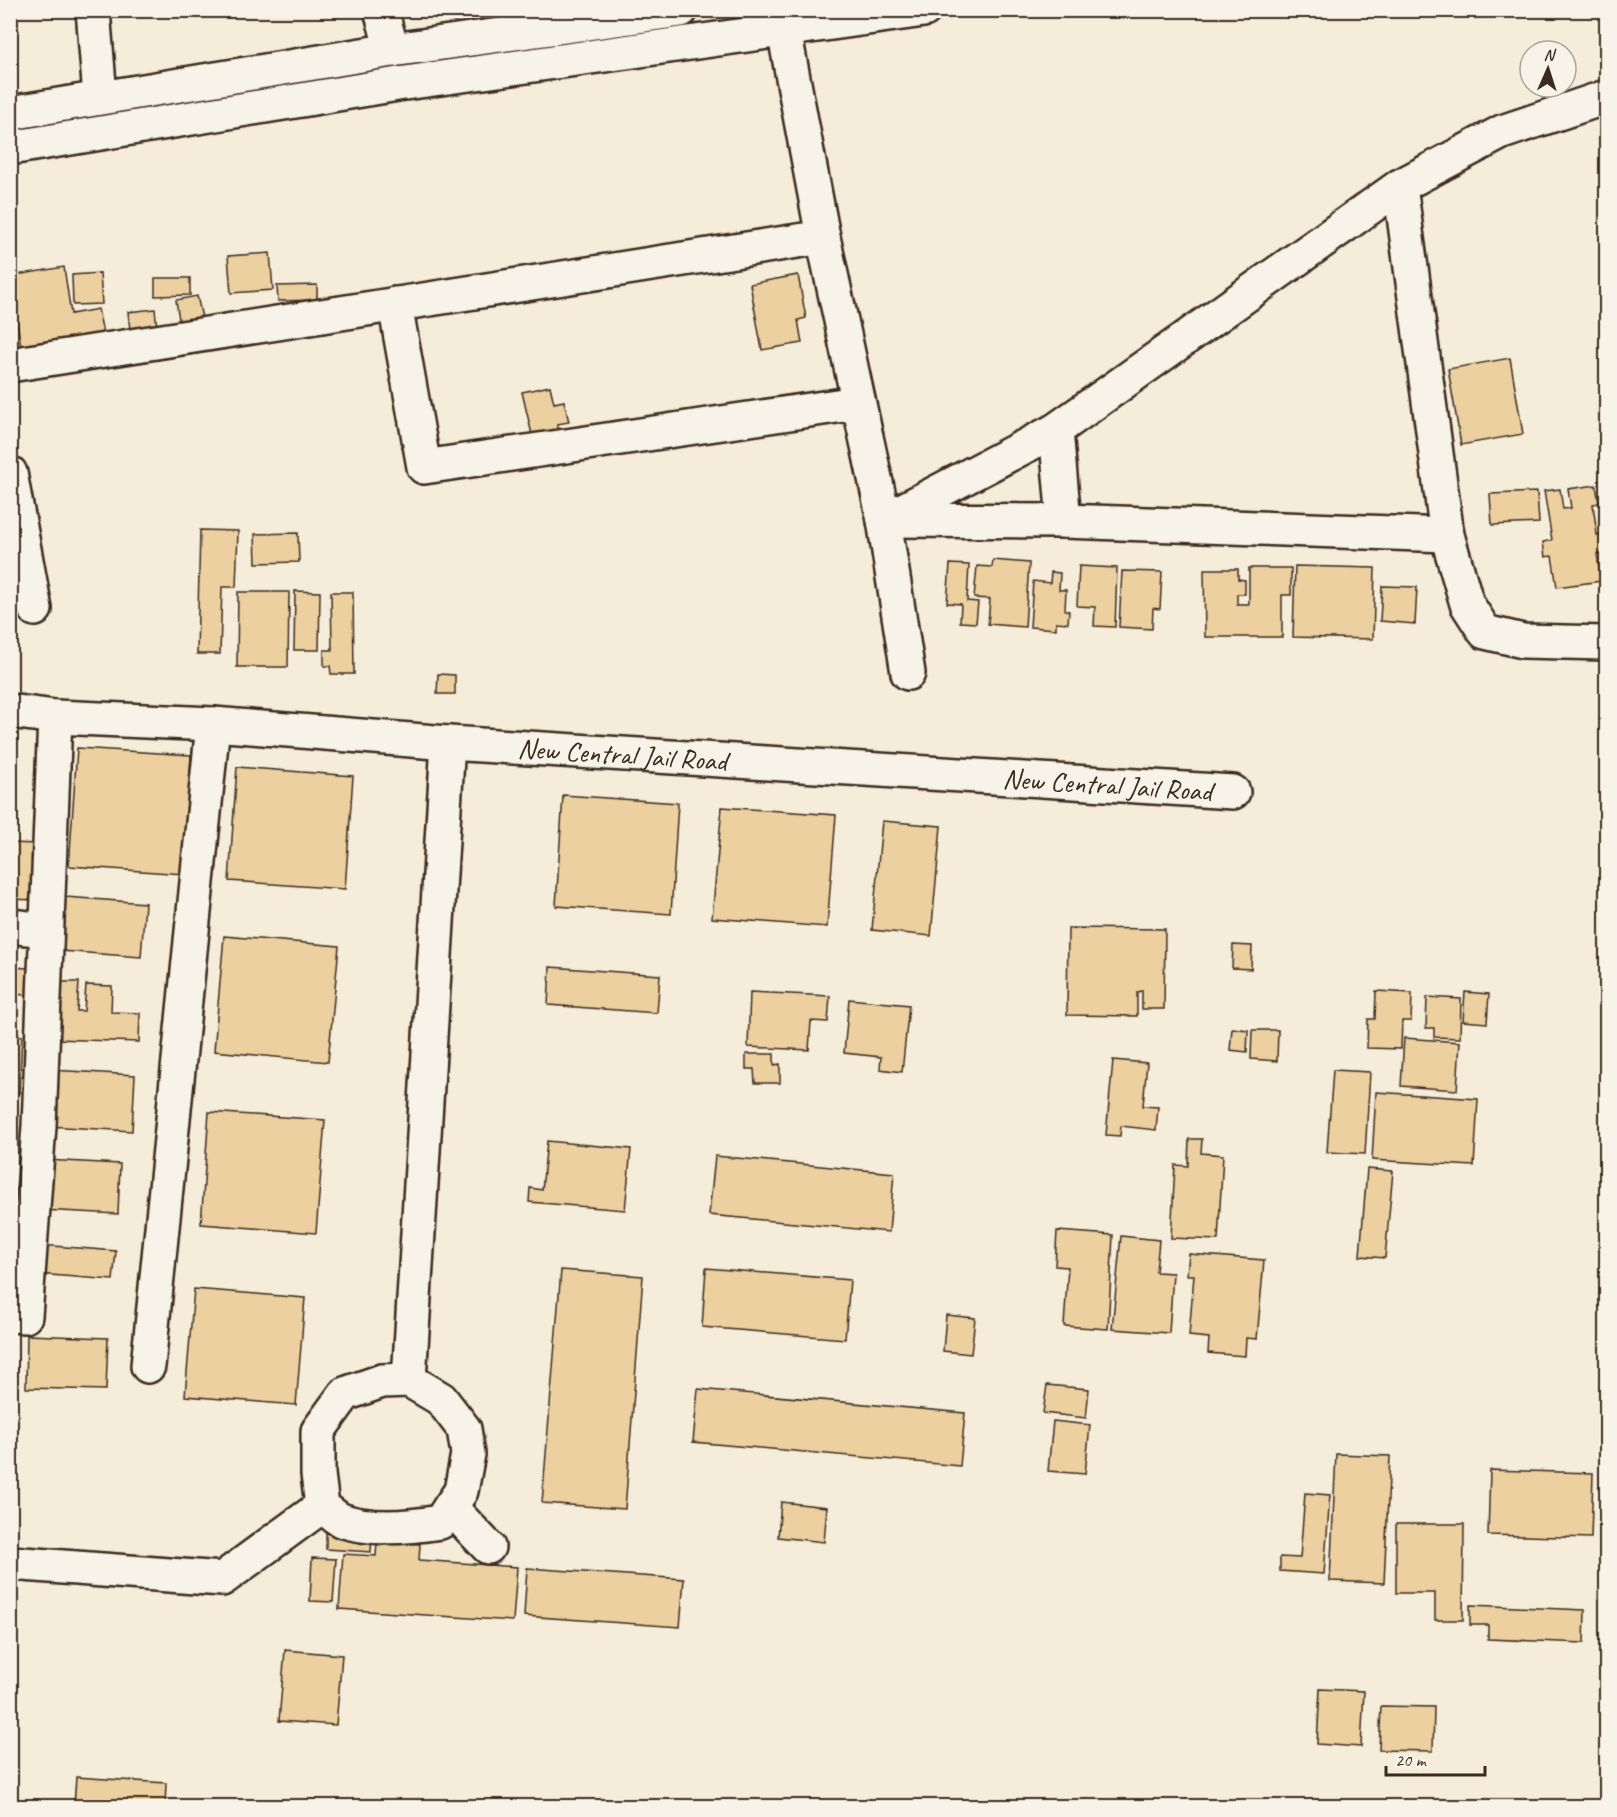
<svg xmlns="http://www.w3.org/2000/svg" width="1617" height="1817" font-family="Caveat,sans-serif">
<rect width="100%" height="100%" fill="#f5ecda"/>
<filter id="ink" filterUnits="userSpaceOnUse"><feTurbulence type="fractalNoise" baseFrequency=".0167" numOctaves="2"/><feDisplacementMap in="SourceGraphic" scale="12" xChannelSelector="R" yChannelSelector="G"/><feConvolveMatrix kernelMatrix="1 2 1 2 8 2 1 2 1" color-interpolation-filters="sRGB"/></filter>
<g filter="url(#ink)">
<path fill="#ecd0a0" stroke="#3b2a1e" stroke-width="1.5" d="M 270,253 L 273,290 L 231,293 L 228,256 Z
M 64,267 L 71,314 L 98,309 L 104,338 L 78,343 L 77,338 L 21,347 L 10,276 Z
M 100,273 L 102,304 L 73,305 L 72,275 Z
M 798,275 L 806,318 L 798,320 L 802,343 L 762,350 L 750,284 Z
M 155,278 L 190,278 L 190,295 L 155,296 Z
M 317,285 L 317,300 L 278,301 L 277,286 Z
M 197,296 L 203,322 L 180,326 L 176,300 Z
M 155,309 L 157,328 L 130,330 L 128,312 Z
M 1510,358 L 1523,434 L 1461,445 L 1448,369 Z
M 550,386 L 554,403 L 564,401 L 569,422 L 557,424 L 560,437 L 534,443 L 522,392 Z
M 1596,485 L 1599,503 L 1593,504 L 1597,535 L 1606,533 L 1606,553 L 1597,554 L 1601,581 L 1557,587 L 1552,556 L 1545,557 L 1543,542 L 1552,540 L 1544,491 L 1560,489 L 1563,509 L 1571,508 L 1568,489 Z
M 1537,492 L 1539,523 L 1492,525 L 1490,494 Z
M 200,530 L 238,531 L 236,587 L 222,587 L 220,654 L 197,654 Z
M 298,533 L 299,562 L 256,563 L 255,534 Z
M 993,560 L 1029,563 L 1025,627 L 988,624 L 990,599 L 974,598 L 977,566 L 992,567 Z
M 950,564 L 969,565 L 967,601 L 978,602 L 976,623 L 960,622 L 961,604 L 947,603 Z
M 1079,566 L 1117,568 L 1115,627 L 1094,626 L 1095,607 L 1077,606 Z
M 1295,566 L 1375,568 L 1373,639 L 1293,637 Z
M 1249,568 L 1291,568 L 1291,595 L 1282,595 L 1282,637 L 1205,637 L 1204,569 L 1238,569 L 1238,579 L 1245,580 L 1245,594 L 1237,594 L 1237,604 L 1249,604 Z
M 1122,571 L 1162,572 L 1160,609 L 1153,608 L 1152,629 L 1119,627 Z
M 1051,572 L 1060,573 L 1059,590 L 1066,590 L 1065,610 L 1069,611 L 1068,623 L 1056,622 L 1056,629 L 1030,627 L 1033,581 L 1050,583 Z
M 1382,586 L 1417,587 L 1415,624 L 1380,621 Z
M 295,591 L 320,592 L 319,650 L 294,650 Z
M 238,592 L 289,592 L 288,667 L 237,667 Z
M 331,592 L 353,592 L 354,674 L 331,674 L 330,666 L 324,666 L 324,650 L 332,650 Z
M 438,674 L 455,675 L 455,694 L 437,694 Z
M 77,748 L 191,755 L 184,874 L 69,866 Z
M 237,767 L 353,776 L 345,889 L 229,881 Z
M 563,795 L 678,803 L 671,914 L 556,906 Z
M 722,807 L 836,815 L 827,927 L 712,918 Z
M 882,821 L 941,826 L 931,936 L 872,930 Z
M 10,843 L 37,844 L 35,900 L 10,899 Z
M 65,897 L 145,903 L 141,957 L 61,951 Z
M 1068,928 L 1165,929 L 1164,1009 L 1142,1009 L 1142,991 L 1137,992 L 1137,1016 L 1067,1015 Z
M 224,936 L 339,946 L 328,1062 L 214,1051 Z
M 1233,945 L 1252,946 L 1251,969 L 1232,968 Z
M 10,967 L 28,968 L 27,995 L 10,994 Z
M 550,967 L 660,975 L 657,1013 L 548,1005 Z
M 58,982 L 79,982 L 77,1011 L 84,1011 L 86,985 L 112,986 L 111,1012 L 140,1013 L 139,1042 L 56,1039 Z
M 1376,991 L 1412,993 L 1411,1021 L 1402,1021 L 1401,1049 L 1367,1048 L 1368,1019 L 1375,1019 Z
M 750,992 L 830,996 L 828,1022 L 811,1021 L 809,1050 L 748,1047 Z
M 1465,992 L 1489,994 L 1487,1023 L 1463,1021 Z
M 1427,997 L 1461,999 L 1460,1038 L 1434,1037 L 1434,1028 L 1426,1028 Z
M 849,999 L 909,1005 L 902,1072 L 880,1069 L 881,1057 L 844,1053 Z
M 1232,1028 L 1248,1030 L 1247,1052 L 1230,1050 Z
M 1252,1030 L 1278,1030 L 1277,1061 L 1251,1059 Z
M 10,1035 L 22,1036 L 19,1094 L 10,1093 Z
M 1404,1038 L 1460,1042 L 1457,1090 L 1401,1086 Z
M 746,1054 L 774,1054 L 774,1065 L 780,1064 L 780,1083 L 755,1083 L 754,1069 L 746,1069 Z
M 1113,1060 L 1147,1063 L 1143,1106 L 1158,1107 L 1156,1130 L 1121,1126 L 1120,1136 L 1106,1135 Z
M 52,1070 L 135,1075 L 132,1131 L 48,1126 Z
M 1333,1070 L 1370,1072 L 1365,1154 L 1327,1152 Z
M 1376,1092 L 1478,1099 L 1474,1166 L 1372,1160 Z
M 209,1112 L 325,1120 L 316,1233 L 201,1224 Z
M 1189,1139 L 1202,1139 L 1201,1153 L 1223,1155 L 1218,1240 L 1171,1238 L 1175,1165 L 1188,1166 Z
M 547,1141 L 631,1149 L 625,1210 L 529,1202 L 530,1188 L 542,1190 Z
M 715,1156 L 894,1173 L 889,1232 L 709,1215 Z
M 45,1160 L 120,1164 L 118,1214 L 42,1210 Z
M 1367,1169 L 1393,1171 L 1385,1258 L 1360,1256 Z
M 1057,1231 L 1113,1235 L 1108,1329 L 1064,1326 L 1068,1267 L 1055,1266 Z
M 1121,1236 L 1159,1240 L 1156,1272 L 1173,1273 L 1169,1333 L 1112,1329 Z
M 40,1245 L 116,1251 L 113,1280 L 38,1274 Z
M 1189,1254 L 1264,1260 L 1257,1339 L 1246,1338 L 1245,1356 L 1208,1353 L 1209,1338 L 1189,1336 L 1194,1275 L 1187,1275 Z
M 706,1268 L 850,1280 L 845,1339 L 702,1327 Z
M 561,1270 L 643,1276 L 625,1509 L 542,1503 Z
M 194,1289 L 305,1298 L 296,1405 L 185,1396 Z
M 946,1315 L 975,1318 L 971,1354 L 943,1351 Z
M 27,1335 L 108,1338 L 106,1390 L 26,1388 Z
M 1047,1385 L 1089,1389 L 1086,1418 L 1043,1413 Z
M 698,1389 L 965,1413 L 960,1466 L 693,1442 Z
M 1053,1421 L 1090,1425 L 1085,1474 L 1048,1471 Z
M 1336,1454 L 1390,1456 L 1384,1583 L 1330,1581 Z
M 1490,1470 L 1593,1473 L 1591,1538 L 1488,1535 Z
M 1305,1493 L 1330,1495 L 1324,1574 L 1280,1571 L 1280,1557 L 1300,1558 Z
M 781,1502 L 827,1507 L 824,1542 L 778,1537 Z
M 1396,1524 L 1464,1524 L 1463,1620 L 1435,1620 L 1435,1593 L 1396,1593 Z
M 326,1532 L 372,1534 L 371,1552 L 326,1549 Z
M 377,1541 L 420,1544 L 419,1560 L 517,1567 L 513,1621 L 339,1609 L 343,1554 L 376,1556 Z
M 312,1558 L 336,1559 L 333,1602 L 310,1601 Z
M 527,1568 L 684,1579 L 680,1627 L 524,1616 Z
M 1470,1605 L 1585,1610 L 1584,1643 L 1488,1639 L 1488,1625 L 1470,1625 Z
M 285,1650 L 342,1655 L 336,1725 L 279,1721 Z
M 1320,1689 L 1364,1691 L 1361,1747 L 1317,1744 Z
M 1381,1706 L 1434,1707 L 1433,1751 L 1379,1750 Z
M 76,1777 L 166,1783 L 165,1806 L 74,1806 Z"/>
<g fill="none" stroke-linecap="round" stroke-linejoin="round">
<defs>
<g id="minor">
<path d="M 93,10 L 100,97"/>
<path d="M 381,10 L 392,50"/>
<path d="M 784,30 L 823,237 L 884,520 L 908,673"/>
<path d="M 1400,186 L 1447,535 L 1467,604 L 1485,632 L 1523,641 L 1606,643"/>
<path d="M 395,304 L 424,467 L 857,403"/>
<path d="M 10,365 L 823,237"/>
<path d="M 1056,430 L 1064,521"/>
<path d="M 10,473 L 35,609"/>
<path d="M 1447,535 L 1064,521 L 884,520 L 1056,430 L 1400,186 L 1502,132 L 1606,97"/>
<path id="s1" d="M 10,711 L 55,717 L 213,724 L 448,743 L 1233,792"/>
<path d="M 10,926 L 46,930"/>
<path d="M 10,1315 L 25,1316 L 39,1126 L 55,717"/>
<path d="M 148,1366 L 213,724"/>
<path d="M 409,1380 L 448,743"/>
<path d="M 450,1507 L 488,1547"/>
<path d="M 10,1563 L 222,1579 L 322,1506 L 318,1474 L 318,1431 L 345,1394 L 382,1381 L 409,1380 L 441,1399 L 464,1429 L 468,1454 L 461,1491 L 440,1522 C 410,1527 371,1531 341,1520 C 335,1517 328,1511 322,1506"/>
</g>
<path id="tertiary" d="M 10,113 L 392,50 L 681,10
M 10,148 L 398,84 L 924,10"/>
</defs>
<use href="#minor" stroke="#3b2a1e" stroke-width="38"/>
<use href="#tertiary" stroke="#3b2a1e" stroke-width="38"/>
<use href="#minor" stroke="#f7f3e8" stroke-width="33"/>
<use href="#tertiary" stroke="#f7f3e8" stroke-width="33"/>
</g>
</g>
<g text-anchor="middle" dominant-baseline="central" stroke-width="4.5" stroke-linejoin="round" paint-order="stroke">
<g font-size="28" fill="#3b2a1e" stroke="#f7f3e8">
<text stroke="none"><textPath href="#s1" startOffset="614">New Central Jail Road</textPath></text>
<text stroke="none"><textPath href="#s1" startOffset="1100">New Central Jail Road</textPath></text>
</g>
</g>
<rect width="1617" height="1817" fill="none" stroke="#f7f3e8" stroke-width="36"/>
<rect x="18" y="18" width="1581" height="1781" fill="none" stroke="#3b2a1e" stroke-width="2" filter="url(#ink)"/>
<g transform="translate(1548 69) rotate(3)"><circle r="28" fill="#f7f3e8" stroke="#aca397" stroke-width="1.5"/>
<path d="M0-4.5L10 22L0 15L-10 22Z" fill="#3b2a1e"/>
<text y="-9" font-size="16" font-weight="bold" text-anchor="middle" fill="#3b2a1e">N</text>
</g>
<path d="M1386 1766v9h99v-9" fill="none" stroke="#3b2a1e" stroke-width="3"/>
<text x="1395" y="1766" font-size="18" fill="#3b2a1e" stroke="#f7f3e8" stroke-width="4.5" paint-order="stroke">20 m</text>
</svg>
